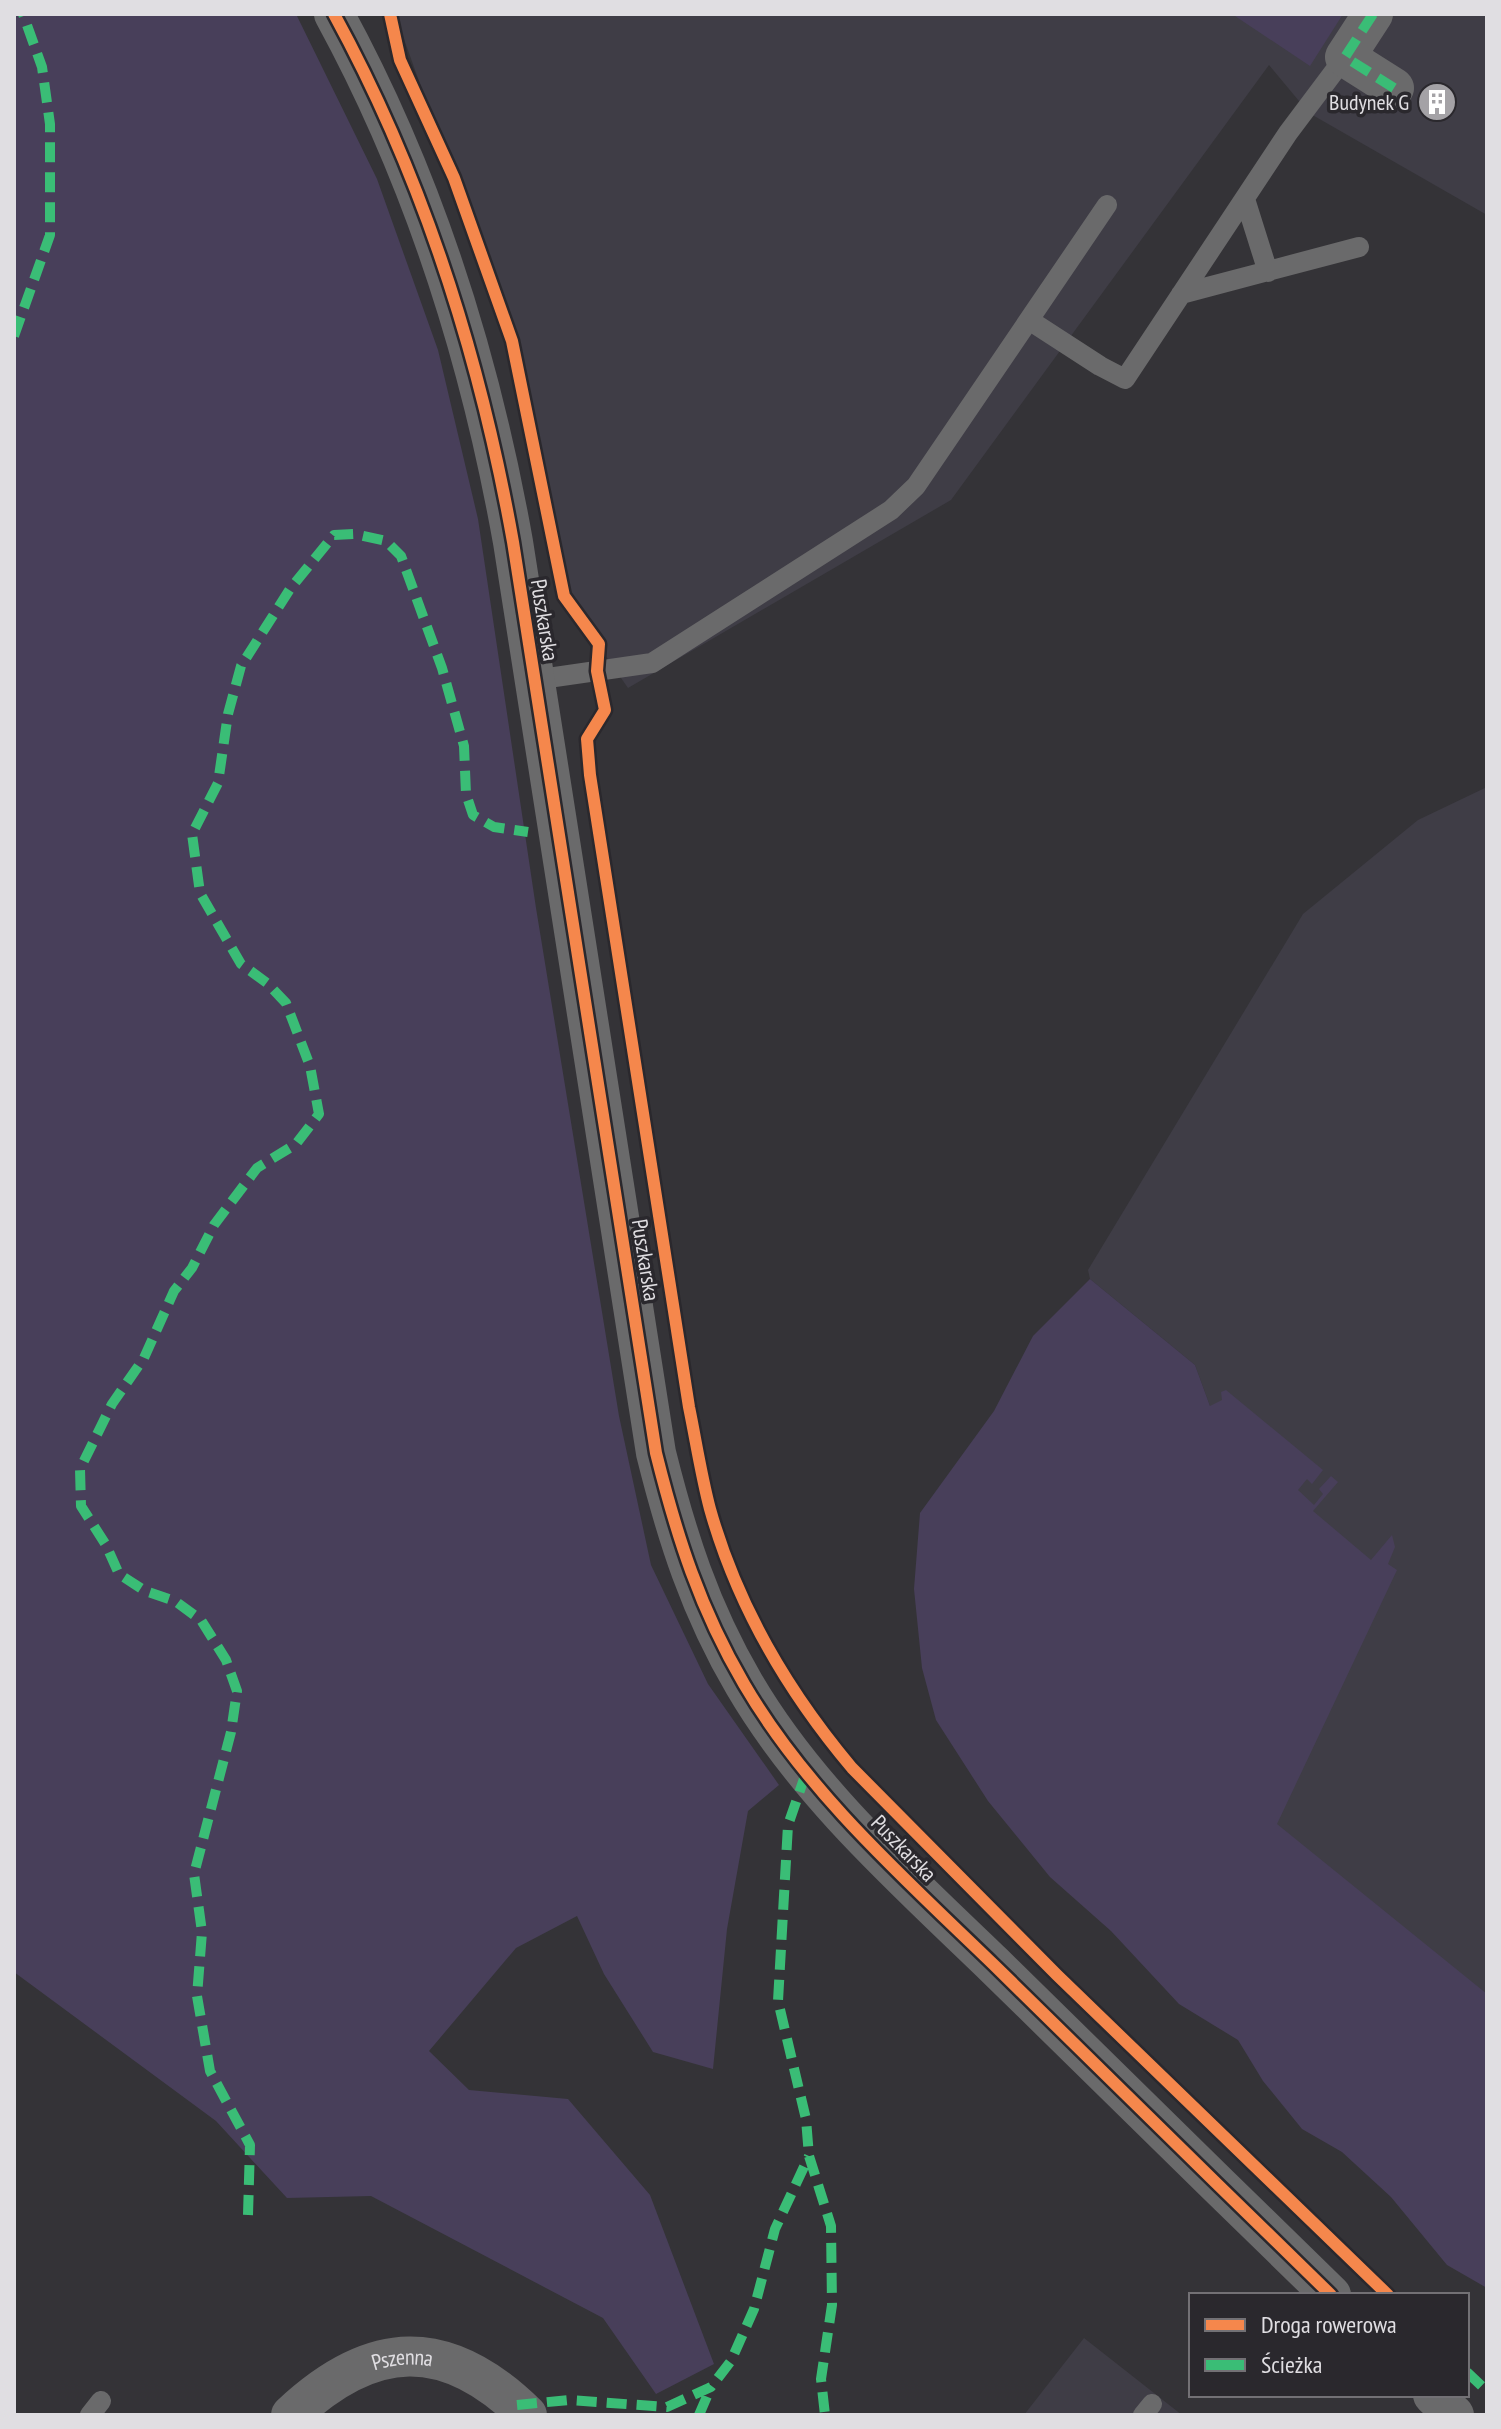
<svg xmlns="http://www.w3.org/2000/svg" width="1501" height="2429" font-family="'PT Sans Narrow',sans-serif">
<rect width="100%" height="100%" fill="#343337"/>
<path fill="#3f3d46" d="M 395,14 L 1487,14 L 1487,215 L 1309,113 L 1269,65 L 951,500 L 628,688 L 564,596 L 512,341 Z
M 1487,787 L 1487,2016 L 1259,1832 L 1210,1406 L 1195,1365 L 1090,1279 L 1088,1270 L 1303,914 L 1418,820 Z
M 1084,2338 L 1182,2415 L 1024,2415 Z"/>
<path fill="#483f5a" d="M 14,14 L 296,14 L 377,179 L 438,350 L 478,519 L 536,908 L 619,1416 L 651,1565 L 708,1684 L 779,1785 L 748,1811 L 727,1929 L 713,2069 L 653,2052 L 604,1974 L 577,1916 L 516,1948 L 429,2051 L 469,2090 L 568,2099 L 650,2195 L 714,2364 L 656,2394 L 603,2318 L 371,2196 L 287,2198 L 216,2121 L 14,1972 Z
M 1232,14 L 1343,14 L 1310,66 Z
M 1090,1279 L 1195,1365 L 1210,1406 L 1222,1400 L 1221,1392 L 1226,1390 L 1323,1470 L 1312,1484 L 1307,1479 L 1298,1490 L 1314,1505 L 1323,1494 L 1319,1489 L 1331,1476 L 1338,1482 L 1313,1511 L 1371,1560 L 1392,1535 L 1395,1547 L 1388,1564 L 1397,1570 L 1277,1824 L 1487,1994 L 1487,2288 L 1447,2265 L 1391,2197 L 1342,2152 L 1302,2129 L 1263,2081 L 1238,2040 L 1179,2004 L 1111,1931 L 1050,1877 L 988,1801 L 936,1720 L 922,1668 L 914,1589 L 920,1513 L 994,1411 L 1033,1336 Z"/>
<g fill="none" stroke-linecap="round" stroke-linejoin="round">
<path stroke="#6a6a6b" stroke-width="20" d="M 1245,199 L 1268,272
M 1181,294 L 1359,247
M 1029,320 L 1100,366 L 1125,379 L 1288,133 L 1345,57
M 534,680 L 652,663 L 891,510 L 916,486 L 1107,205
M 90,2415 L 101,2401
M 1143,2415 L 1152,2404"/>
<g stroke="#6a6a6b" stroke-width="40">
<path d="M 334,14 C 424,179 480,357 513,542 L 656,1453 C 677,1537 700,1609 744,1684 C 807,1792 904,1878 993,1964 C 1106,2075 1218,2185 1331,2295"/>
<path d="M 1373,14 L 1345,57 L 1394,88"/>
<path d="M 1433,2395 L 1454,2415"/>
<path id="s1" d="M 291,2415 C 372,2339 446,2335 527,2415"/>
</g>
<path stroke="#3abd76" stroke-width="10" stroke-dasharray="20 10" stroke-linecap="butt" d="M 1373,14 L 1345,57 L 1394,88
M 14,336 L 50,235 L 50,124 L 42,67 L 23,14
M 806,1773 L 788,1825 L 778,2001 L 806,2119 L 809,2156 L 831,2226 L 832,2305 L 821,2379 L 825,2415
M 248,2215 L 250,2145 L 210,2071 L 197,1996 L 202,1932 L 194,1874 L 231,1732 L 237,1691 L 226,1660 L 201,1620 L 175,1601 L 145,1591 L 119,1574 L 106,1545 L 81,1506 L 80,1469 L 112,1404 L 144,1358 L 174,1291 L 192,1268 L 214,1225 L 257,1168 L 296,1144 L 319,1114 L 310,1066 L 286,1003 L 267,983 L 241,964 L 200,893 L 192,834 L 218,783 L 228,714 L 241,666 L 290,589 L 334,535 L 355,534 L 386,541 L 401,556 L 442,668 L 464,746 L 466,794 L 473,815 L 494,827 L 528,832
M 1467,2372 L 1487,2391
M 517,2405 L 569,2400 L 667,2407 L 711,2387 L 731,2361 L 754,2309 L 775,2229 L 809,2156
M 699,2415 L 711,2387"/>
<defs>
<path id="cycleway" d="M 334,14 C 424,179 480,357 513,542 L 656,1453 C 677,1537 700,1609 744,1684 C 807,1792 904,1878 993,1964 C 1106,2075 1218,2185 1331,2295
M 390,14 L 400,60 L 454,178 L 512,341 L 564,596 L 599,644 L 597,671 L 605,710 L 587,739 L 590,775 L 689,1407 C 696,1441 701,1475 710,1509 C 737,1605 788,1692 852,1768 L 1057,1975 L 1388,2295"/>
</defs>
<use href="#cycleway" stroke="#2a282d" stroke-width="17"/>
<use href="#cycleway" stroke="#f5874c" stroke-width="12"/>
</g>
<defs>
<symbol id="building-disc" viewBox="-11 -11 22 22"><circle r="9.5" fill="#a4a2a6" stroke="#2a282d"/><path d="M-4-6H4V6H1V3H-1V6H-4ZM-2.5-4.3h1.7v1.8h-1.7ZM.8-4.3h1.7v1.8H.8ZM-2.5-1h1.7V.8h-1.7ZM.8-1h1.7V.8H.8Z" fill="#fff"/></symbol>
</defs>
<g fill-rule="evenodd">
<use href="#building-disc" x="1415" y="80" width="44" height="44"/>
</g>
<g text-anchor="middle" dominant-baseline="central" stroke-width="7" stroke-linejoin="round" paint-order="stroke">
<g font-size="22" fill="#e0dee2" stroke="#2a282d" text-anchor="end">
<text x="1409" y="102">Budynek G</text>
</g>
<g font-size="22" fill="#e0dee2" stroke="#2a282d">
<text transform="translate(545 620) rotate(81)">Puszkarska</text>
<text transform="translate(646 1260) rotate(81)">Puszkarska</text>
<text transform="translate(904 1848) rotate(46)">Puszkarska</text>
<text stroke="none"><textPath href="#s1" startOffset="128">Pszenna</textPath></text>
</g>
</g>
<rect width="1501" height="2429" fill="none" stroke="#e0dee2" stroke-width="32"/>
<rect x="1189" y="2293" width="280" height="104" fill="#2a282d" stroke="#737175" stroke-width="2"/>
<rect x="1205" y="2319" width="40" height="12" fill="#f5874c" stroke="#737175" stroke-width="2"/>
<text x="1261" y="2333" font-size="24" fill="#e0dee2">Droga rowerowa</text>
<rect x="1205" y="2359" width="40" height="12" fill="#3abd76" stroke="#737175" stroke-width="2"/>
<text x="1261" y="2373" font-size="24" fill="#e0dee2">Ścieżka</text>
</svg>
